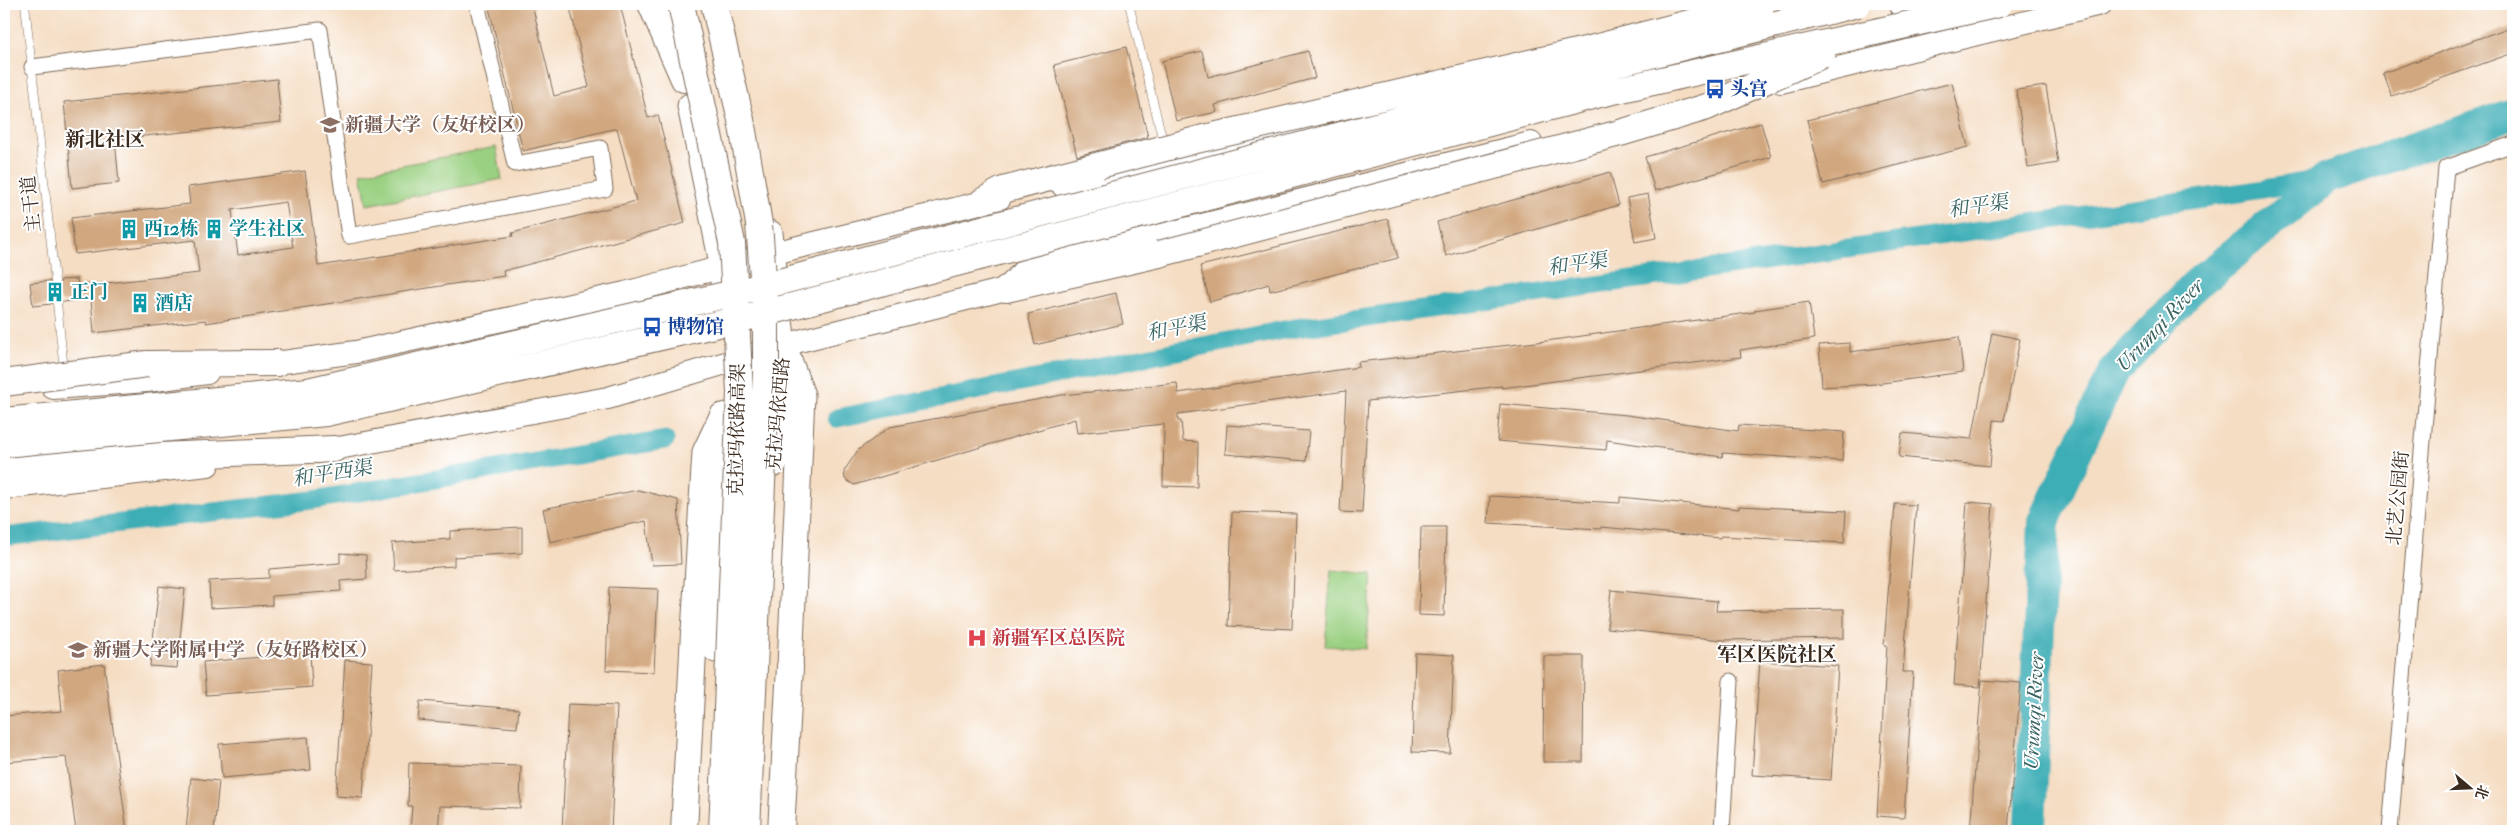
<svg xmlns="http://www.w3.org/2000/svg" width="2517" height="835" font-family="'IM FELL French Canon','Noto Serif SC',serif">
<rect width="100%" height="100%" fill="#fff"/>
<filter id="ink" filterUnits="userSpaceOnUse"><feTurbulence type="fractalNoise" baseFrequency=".02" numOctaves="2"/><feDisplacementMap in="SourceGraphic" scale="10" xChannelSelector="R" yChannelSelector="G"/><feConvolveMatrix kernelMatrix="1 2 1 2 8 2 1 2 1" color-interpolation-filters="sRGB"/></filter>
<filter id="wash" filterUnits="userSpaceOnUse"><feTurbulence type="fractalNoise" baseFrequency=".0096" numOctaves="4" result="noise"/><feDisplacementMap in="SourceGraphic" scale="20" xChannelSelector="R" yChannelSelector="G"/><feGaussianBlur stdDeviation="1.12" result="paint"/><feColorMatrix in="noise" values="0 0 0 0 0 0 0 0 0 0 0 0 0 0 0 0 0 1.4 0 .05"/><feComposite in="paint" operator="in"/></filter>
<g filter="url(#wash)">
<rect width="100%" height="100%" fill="#f5ddc3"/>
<path fill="#9ad081" stroke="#6a7d50" d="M 496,147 L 502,179 L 367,205 L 361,173 Z
M 1331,570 L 1372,574 L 1366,649 L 1325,646 Z"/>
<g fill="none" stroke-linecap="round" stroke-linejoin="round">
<path stroke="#3cadb6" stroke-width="19" d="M 837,418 L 1289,329 L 2245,192 L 2327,178
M 4,537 L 313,500 L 665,440"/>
<path stroke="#3cadb6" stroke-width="32" d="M 2028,831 L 2030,825 L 2044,521 L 2114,371 L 2195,285 L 2327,178 L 2513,114"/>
</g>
<g id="blocks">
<path fill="#d1a77f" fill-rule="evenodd" d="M 488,4 L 532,4 L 554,96 L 589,87 L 569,4 L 620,4 L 648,118 L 658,115 L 685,223 L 503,271 L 504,276 L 206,323 L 206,320 L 94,333 L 91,299 L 63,302 L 57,297 L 51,304 L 33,306 L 30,283 L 49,281 L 55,287 L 59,285 L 61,280 L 77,279 L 78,286 L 199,273 L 195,240 L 75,254 L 71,218 L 190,204 L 188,187 L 305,171 L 318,266 L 513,236 L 512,233 L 636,201 L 617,128 L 523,151 ZM 286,202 L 293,247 L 238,255 L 232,210 Z
M 2513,26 L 2513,53 L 2392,96 L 2383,73 Z
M 1126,47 L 1148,137 L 1077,156 L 1054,65 Z
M 1202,51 L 1208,77 L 1308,51 L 1315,78 L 1215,105 L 1217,112 L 1176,121 L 1162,61 Z
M 277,79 L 281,122 L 115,139 L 119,183 L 72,188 L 64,102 Z
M 1952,83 L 1968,147 L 1823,184 L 1807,120 Z
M 2046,86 L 2058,163 L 2028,168 L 2016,90 Z
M 1761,123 L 1771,157 L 1655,191 L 1645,157 Z
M 1610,172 L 1619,205 L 1446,256 L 1437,222 Z
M 1648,194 L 1656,238 L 1635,242 L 1627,198 Z
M 1388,219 L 1398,258 L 1270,291 L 1269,284 L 1210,302 L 1200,266 Z
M 1116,293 L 1123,324 L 1035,345 L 1028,314 Z
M 1809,302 L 1814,339 L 1740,350 L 1741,357 L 1501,388 L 1502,386 L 1368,401 L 1362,513 L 1340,512 L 1346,391 L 1178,414 L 1178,421 L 1181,421 L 1183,441 L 1198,442 L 1197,487 L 1163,486 L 1164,424 L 1077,433 L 1075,419 L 854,485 L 845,479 L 844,471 L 858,450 L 890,427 L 1062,395 L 1177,383 L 1178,393 L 1359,367 L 1358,362 L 1546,341 L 1755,312 L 1755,310 Z
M 1992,333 L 2020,339 L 2004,421 L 1994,420 L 1990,466 L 1899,457 L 1902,433 L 1972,439 Z
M 1959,337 L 1963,372 L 1875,384 L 1822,387 L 1819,345 L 1850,343 L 1850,352 Z
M 1500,404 L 1627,415 L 1738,431 L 1739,425 L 1844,432 L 1842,461 L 1723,453 L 1722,457 L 1607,440 L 1606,450 L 1497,441 Z
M 1227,425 L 1309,431 L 1306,461 L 1225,454 Z
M 638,490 L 678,500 L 681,564 L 652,565 L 646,521 L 550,542 L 543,509 Z
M 1490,496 L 1620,503 L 1620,497 L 1739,509 L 1739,506 L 1846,511 L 1844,543 L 1721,536 L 1720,538 L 1601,527 L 1601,529 L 1488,523 Z
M 1967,502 L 1993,504 L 1980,687 L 1954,685 Z
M 1895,504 L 1916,505 L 1903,672 L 1913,672 L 1904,818 L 1877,816 L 1887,645 L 1884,645 Z
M 1232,512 L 1296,514 L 1292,629 L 1228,626 Z
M 522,527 L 522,553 L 454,557 L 454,566 L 394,570 L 392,543 L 450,539 L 450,531 Z
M 1421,527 L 1446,527 L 1444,616 L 1419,615 Z
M 340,553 L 366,555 L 367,579 L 340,581 L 341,591 L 272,596 L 272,605 L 210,608 L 209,581 L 269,578 L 269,569 L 340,563 Z
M 159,586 L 185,589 L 177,668 L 150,666 Z
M 609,587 L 658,589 L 654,672 L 606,670 Z
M 1611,590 L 1717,601 L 1716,611 L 1844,609 L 1844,638 L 1722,640 L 1607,628 Z
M 310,653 L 312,687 L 206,695 L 203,662 Z
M 1415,653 L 1454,655 L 1450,753 L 1412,752 Z
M 1544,656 L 1584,656 L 1583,762 L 1543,762 Z
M 345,660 L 372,662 L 363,798 L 336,796 Z
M 1760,661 L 1838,666 L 1831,780 L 1752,775 Z
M 104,664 L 127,831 L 76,831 L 66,757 L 4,762 L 4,716 L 62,711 L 58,670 Z
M 1982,680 L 2021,683 L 2008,831 L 1970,831 Z
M 420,701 L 519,709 L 517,728 L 418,720 Z
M 568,704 L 617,706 L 611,831 L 562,831 Z
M 308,737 L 311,770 L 222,778 L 219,744 Z
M 409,763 L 521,766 L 520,808 L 440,806 L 438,831 L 410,831 L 412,806 L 408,806 Z
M 191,778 L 219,781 L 214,831 L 186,831 Z"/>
</g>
</g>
<g filter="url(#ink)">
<use href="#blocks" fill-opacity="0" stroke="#7c6958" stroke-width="1"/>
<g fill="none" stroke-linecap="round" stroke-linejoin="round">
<defs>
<path id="service" d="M 25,4 L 55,281
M 1129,4 L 1164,145
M 57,303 L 64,370"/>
<path id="minor" d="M 1897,4 L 1906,31
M 32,67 L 320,30 L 349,236 L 605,189 L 600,148 L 515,164 L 477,4
M 1722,831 L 1731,681
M 2390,831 L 2446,168 L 2513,144"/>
<path id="secondary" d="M 1781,82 L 2100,4
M 1063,186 L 1169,166 L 1309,126
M 261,365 L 356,352 L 625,293 L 786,250 L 1000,198
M 53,388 L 147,381 L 207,373
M 317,452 L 608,398 L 803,340 L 1006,289 L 1025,269 L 1531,143
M 4,488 L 208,465"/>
<path id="primary" d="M 690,106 L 723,268 L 723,283
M 770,233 L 783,346 L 783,373 L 774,464
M 788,357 L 802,395 L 790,667
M 694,632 L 705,452 L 722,416
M 716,650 L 727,415"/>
<path id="trunk" d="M 651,4 L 684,79
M 983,201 L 1003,190 L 1100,165
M 1006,289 L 1159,254
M 147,364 L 278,363
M 4,466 L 132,457 L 334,449
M 684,831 L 694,632
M 781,831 L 790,667"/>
</defs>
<use href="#service" stroke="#7c6958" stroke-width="9"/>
<use href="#minor" stroke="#7c6958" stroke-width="17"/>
<use href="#secondary" stroke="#7c6958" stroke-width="24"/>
<use href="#primary" stroke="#7c6958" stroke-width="27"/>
<use href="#trunk" stroke="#7c6958" stroke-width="28"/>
<use href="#service" stroke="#fff" stroke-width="8"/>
<use href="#minor" stroke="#fff" stroke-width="15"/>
<use href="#secondary" stroke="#fff" stroke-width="22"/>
<use href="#primary" stroke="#fff" stroke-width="25"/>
<use href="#trunk" stroke="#fff" stroke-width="26"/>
<defs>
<path id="trunk-bridge" d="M 681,4 L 732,243 L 740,392 L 722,831
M 714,4 L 741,120 L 759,224 L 766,316 L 766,390 L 747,831
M 1100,165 L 1196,140 L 1590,49 L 1762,4
M 1159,254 L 1620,133 L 1707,107 L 1822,55
M 4,383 L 147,364
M 4,421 L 308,391 L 760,287 L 1586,71 L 1858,4
M 4,444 L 326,413 L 762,314 L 1604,93 L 1999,4"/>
</defs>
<use href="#trunk-bridge" stroke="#7c6958" stroke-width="28" stroke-linecap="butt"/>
<use href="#trunk-bridge" stroke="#fff" stroke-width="26"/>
</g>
</g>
<defs>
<symbol id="bus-bare" viewBox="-9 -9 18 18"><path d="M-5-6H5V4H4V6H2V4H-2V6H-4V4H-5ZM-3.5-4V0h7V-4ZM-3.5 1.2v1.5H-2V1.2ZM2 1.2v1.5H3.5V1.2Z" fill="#1a4fb4" stroke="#fff" stroke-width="2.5" paint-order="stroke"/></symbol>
<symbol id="school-bare" viewBox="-9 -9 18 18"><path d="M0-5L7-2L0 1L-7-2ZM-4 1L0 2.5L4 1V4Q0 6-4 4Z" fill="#8d6e63" stroke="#fff" stroke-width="2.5" paint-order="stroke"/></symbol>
<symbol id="building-bare" viewBox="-9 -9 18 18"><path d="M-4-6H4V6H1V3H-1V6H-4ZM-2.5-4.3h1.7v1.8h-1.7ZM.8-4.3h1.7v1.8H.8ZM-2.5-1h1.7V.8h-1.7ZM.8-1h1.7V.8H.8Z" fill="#0f9aa8" stroke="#fff" stroke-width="2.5" paint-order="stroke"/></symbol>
<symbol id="hospital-bare" viewBox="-9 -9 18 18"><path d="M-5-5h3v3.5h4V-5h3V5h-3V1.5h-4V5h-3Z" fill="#e0444e" stroke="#fff" stroke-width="2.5" paint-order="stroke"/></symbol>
</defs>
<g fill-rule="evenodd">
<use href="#bus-bare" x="1701" y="75" width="28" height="28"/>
<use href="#school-bare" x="316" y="111" width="28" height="28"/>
<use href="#building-bare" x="115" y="215" width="28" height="28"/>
<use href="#building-bare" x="200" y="215" width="28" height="28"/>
<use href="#building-bare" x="41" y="278" width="28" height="28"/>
<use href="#building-bare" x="126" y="289" width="28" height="28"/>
<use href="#bus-bare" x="638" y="313" width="28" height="28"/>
<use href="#hospital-bare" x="963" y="624" width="28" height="28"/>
<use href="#school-bare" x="64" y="636" width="28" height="28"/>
</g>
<g text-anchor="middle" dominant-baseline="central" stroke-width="4" stroke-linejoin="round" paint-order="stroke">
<g font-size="19" font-weight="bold" fill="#164399" stroke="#fff" text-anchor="start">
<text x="1730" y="89">头宫</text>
<text x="667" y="327">博物馆</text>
</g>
<g font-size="19" font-weight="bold" fill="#785e54" stroke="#fff" text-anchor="start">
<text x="345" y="125">新疆大学（友好校区）</text>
<text x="93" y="650">新疆大学附属中学（友好路校区）</text>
</g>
<g font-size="19" fill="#3b2a1e" stroke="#fff">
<text transform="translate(31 204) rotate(-96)">主干道</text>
<text transform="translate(778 414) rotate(-85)">克拉玛依西路</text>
<text transform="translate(737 430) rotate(-89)">克拉玛依路高架</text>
<text transform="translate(2398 498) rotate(-85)">北艺公园街</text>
</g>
<g font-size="19" font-weight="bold" fill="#0d838f" stroke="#fff" text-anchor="start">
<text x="144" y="229">西12栋</text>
<text x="229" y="229">学生社区</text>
<text x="70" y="292">正门</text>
<text x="155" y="303">酒店</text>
</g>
<g font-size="19" font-weight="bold" fill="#be3a42" stroke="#fff" text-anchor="start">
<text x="992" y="638">新疆军区总医院</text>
</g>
<g font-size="20" font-weight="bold" fill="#3b2a1e" stroke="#fff">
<text x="105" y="139">新北社区</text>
<text x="1777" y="654">军区医院社区</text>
</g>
<g font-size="20" font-style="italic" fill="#3b6562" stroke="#fff">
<text transform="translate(1978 206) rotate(-8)">和平渠</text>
<text transform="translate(1577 264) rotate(-8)">和平渠</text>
<text transform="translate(2160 325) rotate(-47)">Urumqi River</text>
<text transform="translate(1176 328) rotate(-11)">和平渠</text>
<text transform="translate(332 473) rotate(-9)">和平西渠</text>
<text transform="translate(2034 711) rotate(-87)">Urumqi River</text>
</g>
</g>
<rect width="2517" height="835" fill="none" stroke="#fff" stroke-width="20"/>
<g transform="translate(2470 788) rotate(109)" stroke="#ffffff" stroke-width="4" paint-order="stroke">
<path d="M0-4L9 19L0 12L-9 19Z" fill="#3b2a1e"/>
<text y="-8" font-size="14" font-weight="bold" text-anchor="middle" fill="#3b2a1e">北</text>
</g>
</svg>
